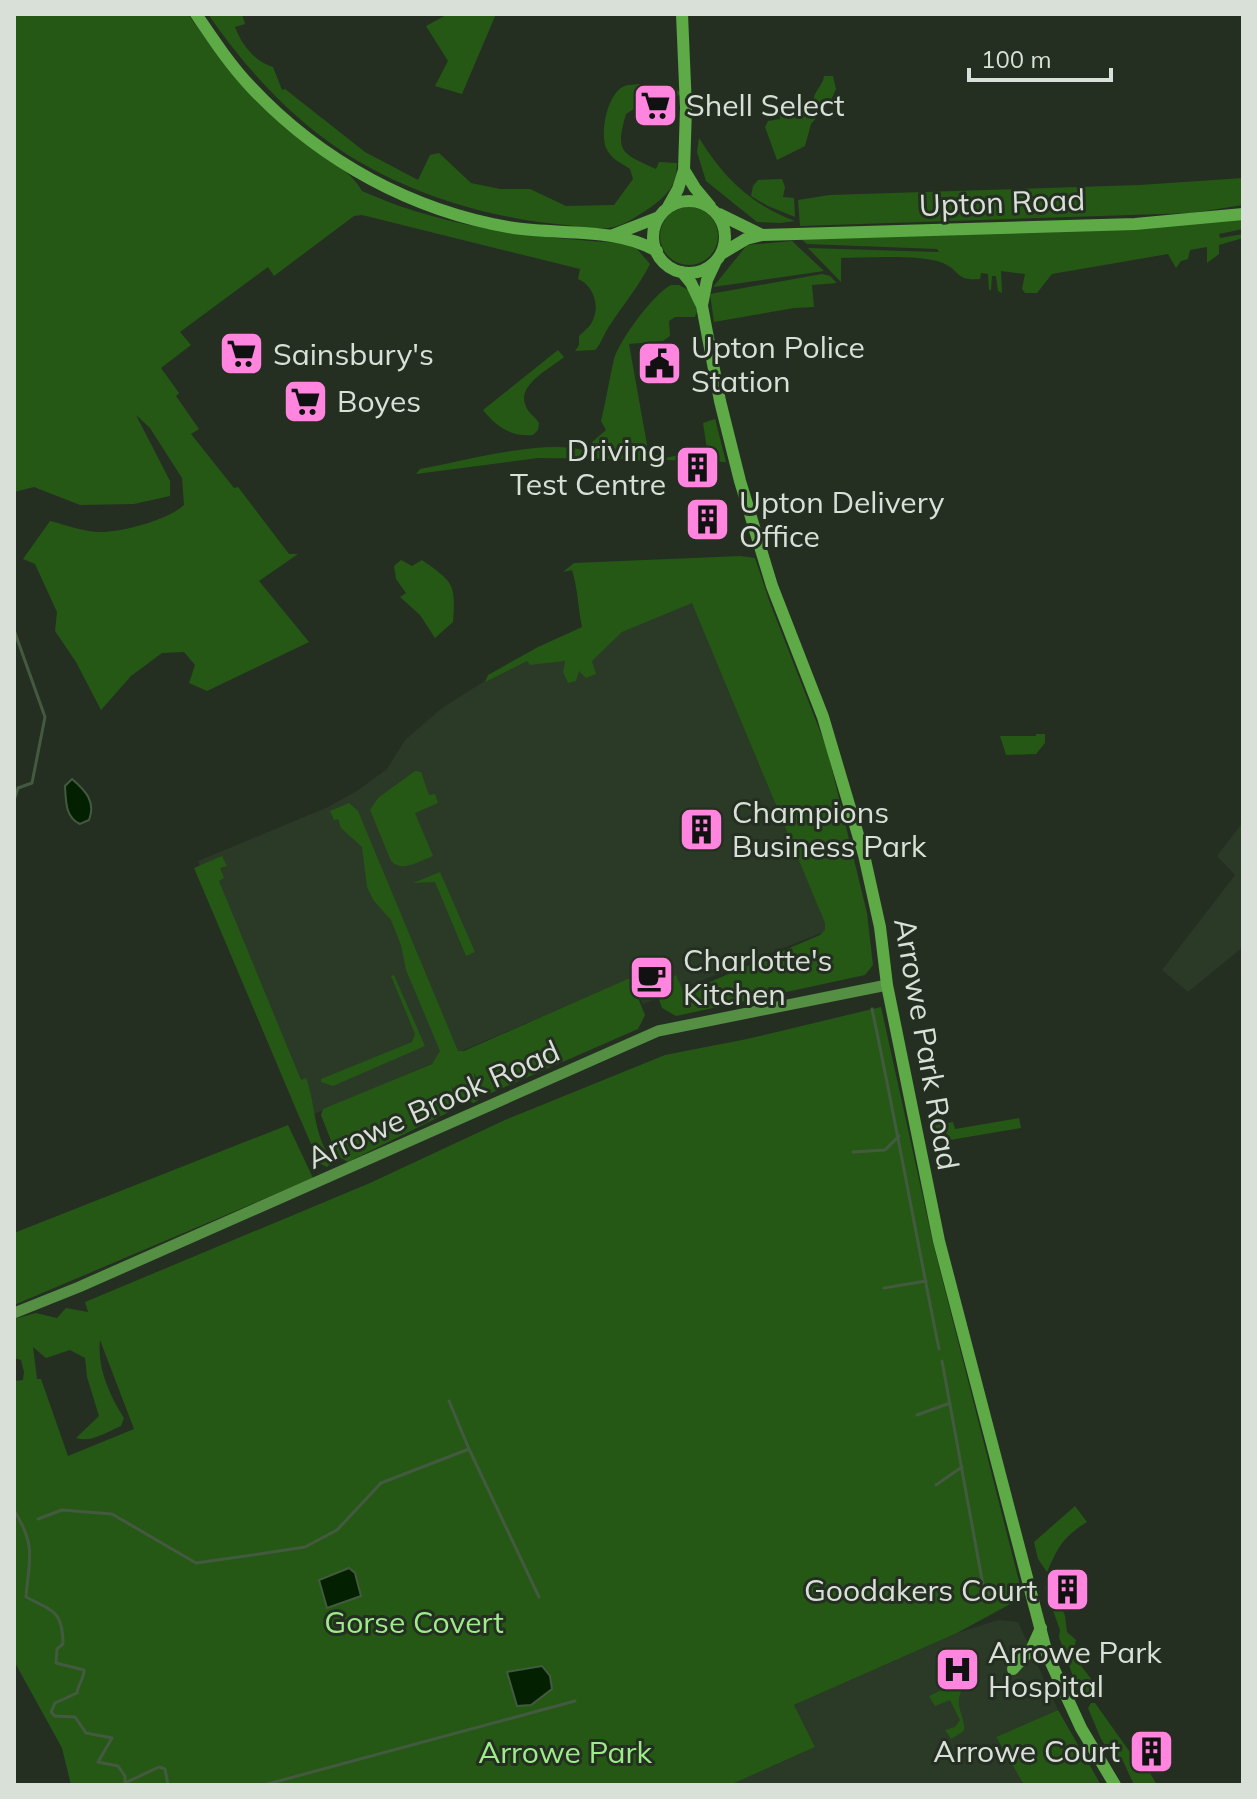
<svg xmlns="http://www.w3.org/2000/svg" width="1257" height="1799" font-family="Mulish,sans-serif">
<rect width="100%" height="100%" fill="#242f22"/>
<path fill="#2b3927" d="M 688,590 L 781,817 L 797,811 L 831,929 L 643,1004 L 630,979 L 300,1120 L 253,1007 L 198,861 L 326,808 L 357,791 L 387,769 L 405,740 L 442,708 L 529,653 Z
M 1243,822 L 1243,947 L 1188,992 L 1162,970 L 1235,875 L 1217,856 Z
M 998,1620 L 1018,1622 L 1058,1710 L 996,1737 L 1024,1785 L 730,1785 L 815,1747 L 794,1705 L 957,1633 Z"/>
<path fill="#255815" fill-rule="evenodd" d="M 14,14 L 188,14 C 221,62 259,107 305,143 C 326,159 349,168 362,191 C 444,228 534,238 622,243 L 637,249 L 650,264 C 638,288 622,306 608,328 C 603,336 601,344 595,350 L 575,351 L 579,345 L 579,336 C 583,332 591,326 593,320 C 600,305 593,285 578,279 L 580,269 L 362,215 L 354,216 L 274,276 L 268,267 L 180,332 L 191,345 L 161,368 L 179,393 L 176,396 L 199,429 L 191,434 L 234,488 L 238,487 L 289,554 L 298,554 L 259,581 L 309,642 L 207,691 L 189,683 L 195,665 L 184,652 L 162,653 L 131,676 L 101,710 L 76,662 L 55,631 L 57,612 L 35,564 L 23,559 L 50,521 C 66,525 84,532 100,532 C 123,532 168,520 184,505 L 182,478 L 150,428 L 136,415 L 170,481 L 170,496 L 134,504 L 80,505 L 34,487 L 14,492 Z
M 208,14 L 242,14 L 245,24 L 235,27 C 242,45 254,61 273,67 L 282,90 L 285,89 L 365,152 L 418,180 L 430,155 L 439,153 L 471,183 L 500,189 L 530,189 L 566,206 L 614,205 L 633,179 L 630,169 C 621,163 611,159 606,148 C 600,132 607,98 621,88 C 626,84 633,85 640,84 L 648,90 L 681,91 L 681,95 L 645,102 L 626,114 C 615,152 621,153 656,169 L 659,162 L 677,163 C 677,184 668,195 651,207 C 637,216 625,226 608,228 C 595,230 579,226 566,225 C 489,218 414,196 348,155 C 291,119 246,69 208,14 Z
M 448,14 L 496,14 L 462,94 L 435,86 L 448,61 L 426,26 Z
M 824,76 L 833,76 L 836,89 L 831,100 L 811,124 L 805,146 L 777,160 L 765,127 L 768,121 L 780,119 L 779,113 C 791,107 799,112 813,102 C 814,90 823,86 824,76 Z
M 699,138 C 724,178 750,204 795,221 L 780,223 L 757,222 L 706,181 L 697,152 Z
M 1243,178 L 1243,205 L 1192,213 L 800,226 L 798,200 L 830,195 L 1140,185 Z
M 782,179 L 785,187 L 783,197 L 794,198 L 795,217 L 768,206 L 751,196 L 753,186 L 758,180 Z
M660 236a29 29 0 1 1 58 0a29 29 0 1 1-58 0Z
M 1243,219 L 1243,229 L 1219,234 L 1220,238 L 1243,234 L 1243,238 L 1219,245 L 1219,254 L 1207,263 L 1207,247 L 1190,250 L 1188,259 L 1181,261 L 1176,268 L 1168,254 L 1052,274 L 1037,293 L 1025,293 L 1022,289 L 1025,274 L 1001,271 L 1002,293 L 998,291 L 996,276 L 992,276 L 991,290 L 989,290 L 988,274 L 981,273 L 980,279 C 955,281 961,271 943,263 C 920,254 867,258 841,258 L 841,282 L 808,248 L 939,252 L 937,249 L 807,244 L 800,238 Z
M 792,241 L 824,271 L 713,287 L 747,245 Z
M 822,274 L 830,276 L 837,283 L 812,285 L 814,307 L 794,308 L 714,322 L 710,294 Z
M 671,285 L 679,285 L 690,291 L 697,311 L 695,317 L 675,317 L 669,321 L 670,336 L 663,341 L 629,344 L 649,456 L 663,454 L 665,458 L 707,449 L 703,423 L 715,419 L 726,462 L 666,460 L 656,463 L 631,459 L 538,458 L 416,474 L 420,469 C 462,461 543,439 583,450 L 606,430 L 601,421 C 606,401 609,380 614,359 C 619,341 654,293 671,285 Z
M 558,350 L 564,357 C 551,368 518,384 525,404 C 528,414 534,415 539,423 L 538,430 L 533,435 C 511,437 497,427 483,410 Z
M 740,556 L 755,558 L 770,603 L 827,749 L 867,913 L 873,965 L 865,975 L 676,1016 L 662,1008 L 654,985 L 676,975 L 684,993 L 820,935 L 825,930 L 825,923 L 692,603 L 622,632 L 592,661 L 596,674 L 586,678 L 579,671 L 576,681 L 568,683 L 563,672 L 565,661 L 530,665 L 527,661 L 485,682 L 488,675 L 538,647 L 582,627 C 578,608 578,589 572,570 L 563,572 L 574,563 Z
M 401,560 L 412,566 L 422,560 C 453,582 456,583 453,622 L 435,638 L 420,615 L 400,597 L 406,593 L 396,579 L 394,566 Z
M 1036,734 L 1045,734 L 1045,743 L 1036,754 L 1006,755 L 1000,736 L 1036,736 Z
M 415,771 L 421,772 L 429,795 L 435,794 L 438,803 L 415,813 L 433,856 C 419,861 403,873 391,861 L 370,810 L 378,798 Z
M 349,803 L 358,811 L 458,1051 L 464,1051 L 630,978 L 645,1015 L 638,1029 L 489,1094 L 483,1091 L 474,1073 L 478,1100 L 474,1103 L 465,1100 L 452,1087 L 455,1109 L 348,1162 L 337,1156 L 321,1115 L 323,1109 L 432,1064 L 440,1051 L 406,970 L 401,945 L 391,920 L 374,901 L 367,887 L 362,847 L 341,828 L 338,819 L 334,820 L 330,811 Z
M 222,856 L 227,866 L 220,868 L 224,878 L 219,881 L 301,1080 L 306,1078 C 316,1104 313,1136 332,1159 L 332,1163 L 327,1167 L 319,1163 L 194,868 Z
M 440,872 L 475,952 L 466,956 L 435,882 L 413,883 Z
M 394,975 L 425,1046 L 333,1086 L 321,1082 L 321,1079 L 412,1042 L 415,1034 L 391,976 Z
M 881,1007 L 933,1243 L 1023,1597 L 957,1633 L 794,1705 L 815,1747 L 730,1785 L 71,1785 L 62,1748 L 14,1661 L 14,1381 L 23,1380 L 24,1372 L 21,1360 L 14,1358 L 14,1319 L 36,1313 L 57,1318 L 66,1308 L 88,1312 L 85,1302 L 370,1183 L 505,1120 L 665,1055 L 747,1039 ZM 100,1340 L 134,1429 L 68,1456 L 41,1379 L 37,1379 L 33,1347 L 46,1358 L 70,1350 L 85,1358 L 87,1377 L 99,1416 L 76,1438 C 91,1443 107,1432 121,1426 L 124,1418 C 109,1394 97,1368 100,1340 Z
M 1019,1118 L 1021,1128 L 938,1142 L 935,1125 L 953,1122 L 955,1129 Z
M 288,1125 L 313,1178 L 14,1305 L 14,1233 Z
M 1075,1506 L 1087,1522 C 1063,1537 1058,1547 1047,1572 L 1038,1559 L 1034,1542 Z
M 1052,1581 L 1065,1616 L 1067,1632 L 1076,1640 C 1070,1661 1086,1668 1094,1684 L 1088,1698 L 1080,1696 L 1059,1637 L 1060,1630 L 1045,1588 L 1047,1582 Z
M 978,1673 C 973,1680 964,1685 961,1692 C 954,1707 966,1717 964,1731 L 951,1739 L 945,1730 L 955,1727 L 960,1720 L 950,1700 L 935,1706 L 929,1696 Z
M 1091,1703 L 1095,1703 L 1137,1762 L 1146,1766 L 1157,1785 L 1134,1785 L 1123,1761 L 1110,1753 L 1101,1739 L 1088,1708 Z
M 1058,1710 L 1101,1785 L 1024,1785 L 996,1737 Z"/>
<path fill="#032100" stroke="#435a40" stroke-width="2" d="M 72,779 C 86,791 96,802 89,820 L 80,824 C 65,817 66,801 65,786 Z
M 349,1568 L 355,1573 L 361,1596 L 327,1608 L 319,1580 Z
M 542,1666 L 550,1676 L 552,1689 L 531,1705 L 517,1706 L 507,1672 Z"/>
<g fill="none" stroke-linecap="round" stroke-linejoin="round">
<path stroke="#435a40" stroke-width="3" d="M 14,630 L 45,717 L 32,783 L 18,788 L 14,800
M 872,1009 C 896,1122 916,1236 939,1349
M 853,1152 L 885,1150 L 899,1136
M 884,1288 L 926,1281
M 942,1361 L 983,1585 L 994,1601
M 449,1401 L 469,1449
M 917,1415 L 950,1403
M 936,1485 L 962,1467
M 14,1510 C 37,1548 29,1558 26,1597 C 53,1611 63,1611 63,1644 L 57,1649 L 56,1663 L 84,1670 C 84,1679 78,1684 77,1693 L 55,1703 L 51,1712 L 55,1716 L 75,1717 L 86,1733 L 112,1738 L 98,1762 L 118,1766 L 125,1776 L 125,1785
M 38,1519 L 62,1510 L 112,1514 L 196,1563 L 266,1553 L 305,1547 L 337,1530 L 381,1483 L 469,1449 L 539,1597
M 125,1783 L 159,1767 L 165,1769 L 168,1785
M 264,1785 L 575,1701"/>
<path stroke="#548f44" stroke-width="11" d="M 14,1313 L 79,1287 L 658,1031 L 887,985"/>
<path stroke="#5daa47" stroke-width="12" d="M 196,14 C 213,39 230,65 251,87 C 320,161 414,212 514,228 C 561,235 615,227 657,251
M 684,170 L 695,188 L 710,206
M653 237a36 36 0 1 1 72 0a36 36 0 1 1-72 0Z
M 668,207 L 678,189 L 684,170 L 686,108 L 682,14
M 719,214 L 762,235
M 613,235 L 659,217
M 721,254 L 746,239 L 762,235 L 1135,224 L 1243,214
M 682,272 L 691,283 L 702,306 L 720,401 L 740,481 L 772,586 L 823,717 L 864,855 L 880,927 L 887,985 L 939,1241 L 1047,1654 L 1081,1728 L 1115,1785
M 702,305 L 707,280 L 715,263
M 1013,1669 L 1032,1648 L 1041,1628"/>
</g>
<defs>
<symbol id="supermarket-square" viewBox="-11 -11 22 22"><rect x="-9" y="-9" width="18" height="18" rx="4" fill="#ff85df" stroke="#242f22"/><path d="M-6-5.5h2.5l.6 2H6L4.5 2H-2.5L-4.4-4H-6ZM-1.5 3.2a1.3 1.3 0 1 0 .1 0ZM3 3.2a1.3 1.3 0 1 0 .1 0Z" fill="#111"/></symbol>
<symbol id="civic-square" viewBox="-11 -11 22 22"><rect x="-9" y="-9" width="18" height="18" rx="4" fill="#ff85df" stroke="#242f22"/><path d="M-.6-6.5H3V-4.5H.6V-3L4-1V1h2V6H-6V1h2V-1L-.6-3ZM-1.2 2.5V6h2.4V2.5Z" fill="#111"/></symbol>
<symbol id="building-square" viewBox="-11 -11 22 22"><rect x="-9" y="-9" width="18" height="18" rx="4" fill="#ff85df" stroke="#242f22"/><path d="M-4-6H4V6H1V3H-1V6H-4ZM-2.5-4.3h1.7v1.8h-1.7ZM.8-4.3h1.7v1.8H.8ZM-2.5-1h1.7V.8h-1.7ZM.8-1h1.7V.8H.8Z" fill="#111"/></symbol>
<symbol id="cafe-square" viewBox="-11 -11 22 22"><rect x="-9" y="-9" width="18" height="18" rx="4" fill="#ff85df" stroke="#242f22"/><path d="M-5.5-4.5H6V0H3Q3 3.5 0 3.5H-2.5Q-5.5 3.5-5.5 0ZM3-3.2v2h1.7v-2ZM-6 4.5H4V6H-6Z" fill="#111"/></symbol>
<symbol id="hospital-square" viewBox="-11 -11 22 22"><rect x="-9" y="-9" width="18" height="18" rx="4" fill="#ff85df" stroke="#242f22"/><path d="M-5-5h3v3.5h4V-5h3V5h-3V1.5h-4V5h-3Z" fill="#111"/></symbol>
</defs>
<g fill-rule="evenodd">
<use href="#supermarket-square" x="630" y="80" width="51" height="51"/>
<use href="#supermarket-square" x="216" y="328" width="51" height="51"/>
<use href="#civic-square" x="634" y="338" width="51" height="51"/>
<use href="#supermarket-square" x="280" y="376" width="51" height="51"/>
<use href="#building-square" x="672" y="442" width="51" height="51"/>
<use href="#building-square" x="682" y="494" width="51" height="51"/>
<use href="#building-square" x="676" y="804" width="51" height="51"/>
<use href="#cafe-square" x="626" y="952" width="51" height="51"/>
<use href="#building-square" x="1042" y="1564" width="51" height="51"/>
<use href="#hospital-square" x="932" y="1644" width="51" height="51"/>
<use href="#building-square" x="1126" y="1726" width="51" height="51"/>
</g>
<g text-anchor="middle" dominant-baseline="central" stroke-width="6" stroke-linejoin="round" paint-order="stroke">
<g font-size="30" fill="#d9e0d7" stroke="#242f22" text-anchor="start">
<text x="686" y="105">Shell Select</text>
<text x="691" y="347">Upton Police<tspan x="691" dy="34">Station</tspan></text>
<text x="273" y="354">Sainsbury's</text>
<text x="337" y="401">Boyes</text>
<text x="666" y="450" text-anchor="end">Driving<tspan x="666" dy="34">Test Centre</tspan></text>
<text x="739" y="502">Upton Delivery<tspan x="739" dy="34">Office</tspan></text>
<text x="732" y="812">Champions<tspan x="732" dy="34">Business Park</tspan></text>
<text x="683" y="960">Charlotte's<tspan x="683" dy="34">Kitchen</tspan></text>
<text x="1037" y="1590" text-anchor="end">Goodakers Court</text>
<text x="988" y="1652">Arrowe Park<tspan x="988" dy="34">Hospital</tspan></text>
<text x="1120" y="1751" text-anchor="end">Arrowe Court</text>
</g>
<g font-size="30" fill="#d9e0d7" stroke="#242f22">
<text transform="translate(1002 202) rotate(-2)">Upton Road</text>
<text transform="translate(927 1044) rotate(80)">Arrowe Park Road</text>
<text transform="translate(433 1104) rotate(-24)">Arrowe Brook Road</text>
</g>
<g font-size="30" fill="#9eec89" stroke="#242f22">
<text x="414" y="1622">Gorse Covert</text>
<text x="565" y="1752">Arrowe Park</text>
</g>
</g>
<rect width="1257" height="1799" fill="none" stroke="#d9e0d7" stroke-width="32"/>
<path d="M969 68v12h142v-12" fill="none" stroke="#d9e0d7" stroke-width="4"/>
<text x="981" y="68" font-size="24" fill="#d9e0d7" stroke="#242f22" stroke-width="6" paint-order="stroke">100 m</text>
</svg>
